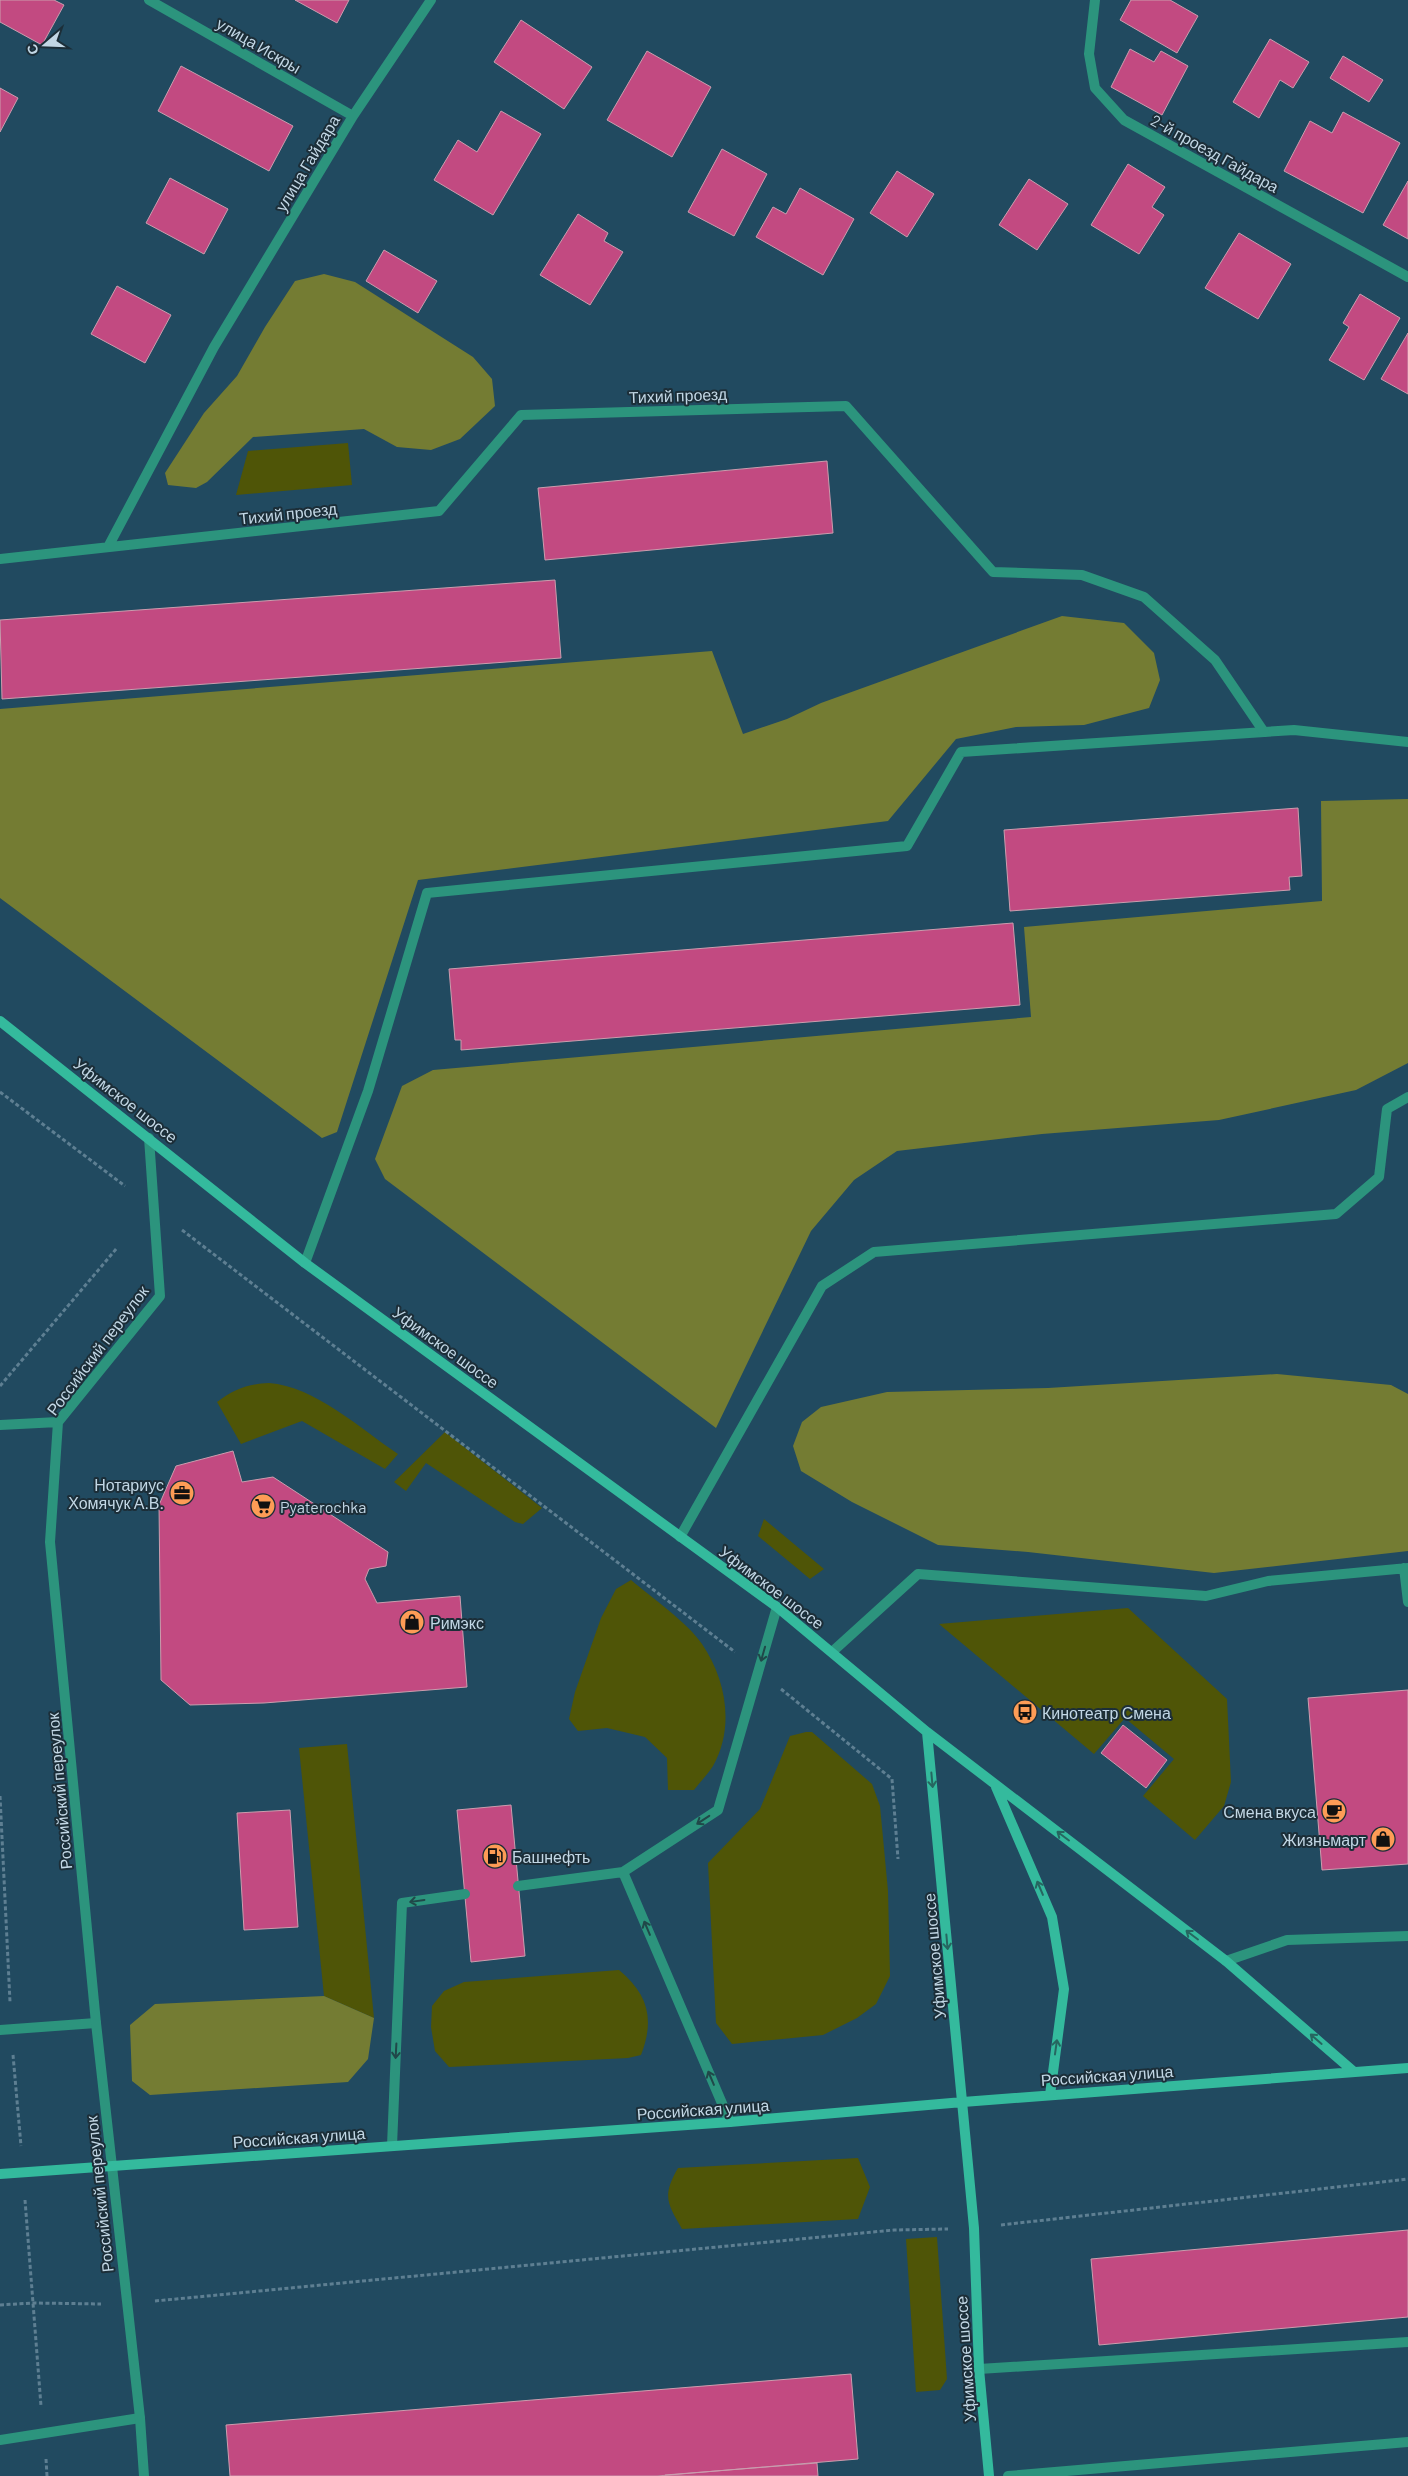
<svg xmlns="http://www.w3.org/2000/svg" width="1408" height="2476" font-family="Barlow,sans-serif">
<rect width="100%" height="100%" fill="#214a60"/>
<path fill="#4f5507" d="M 348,443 L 352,485 L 236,495 L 248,451 Z
M 269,1383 C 314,1386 361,1429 398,1454 L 385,1469 L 302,1421 L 241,1444 L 217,1402 C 234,1389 248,1384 269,1383 Z
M 445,1432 L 542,1508 L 523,1524 L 515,1522 L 426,1463 L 406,1491 L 394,1482 Z
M 764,1519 L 824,1569 L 810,1579 L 758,1536 Z
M 631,1580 C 650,1596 689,1624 702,1644 C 726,1679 735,1727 713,1766 C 708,1774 700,1782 694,1790 L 668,1790 L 667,1758 L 645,1737 L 607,1728 L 578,1731 L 569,1719 L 575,1692 L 601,1618 L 616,1589 Z
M 1128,1608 L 1227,1699 L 1231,1782 L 1224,1806 L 1195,1840 L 1143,1796 L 1174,1759 L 1125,1718 L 1094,1754 L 939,1624 Z
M 806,1732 L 812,1732 L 872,1784 L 880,1806 L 888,1891 L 890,1976 L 876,2004 L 857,2018 L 823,2035 L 732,2044 L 716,2023 L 708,1863 L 760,1809 L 790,1736 Z
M 347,1744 L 374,2018 L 324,1996 L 299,1748 Z
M 619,1970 C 648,1994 655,2019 641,2055 L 628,2058 L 449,2067 L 435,2051 L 431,2027 L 432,2006 L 444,1991 L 464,1982 Z
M 858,2158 L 870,2187 L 858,2219 L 682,2229 C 667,2203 662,2196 678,2168 Z
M 937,2237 L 947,2379 L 940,2390 L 916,2392 L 906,2239 Z"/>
<path fill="#747c33" d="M 324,274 L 355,282 L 473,357 L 492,379 L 495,406 L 460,439 L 431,450 L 397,447 L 364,429 L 253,437 L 207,482 L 196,488 L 168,485 L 165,473 L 204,413 L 237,376 L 265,327 L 295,281 Z
M 1062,616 L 1124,623 L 1154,653 L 1160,680 L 1149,708 L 1084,725 L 1016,727 L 956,739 L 888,821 L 418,880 L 337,1132 L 322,1138 L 0,898 L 0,709 L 712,651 L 743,734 L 787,719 L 821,703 Z
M 1408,799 L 1408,1063 L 1356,1090 L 1219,1120 L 1042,1134 L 897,1151 L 854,1180 L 811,1231 L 716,1428 L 385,1179 L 375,1159 L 402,1086 L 433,1070 L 1031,1017 L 1024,927 L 1322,901 L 1321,801 Z
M 1277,1374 L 1391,1385 L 1408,1394 L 1408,1551 L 1214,1573 L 1028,1552 L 938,1545 L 852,1502 L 801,1471 L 793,1446 L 802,1422 L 821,1407 L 887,1392 L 1048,1388 Z
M 324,1996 L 374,2018 L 368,2059 L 348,2082 L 150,2095 L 132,2081 L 130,2025 L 155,2004 Z"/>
<path fill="#c24a81" stroke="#cb9dae" d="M 0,0 L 54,0 L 64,5 L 42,45 L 0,22 Z
M 295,0 L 349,0 L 337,23 Z
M 1131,0 L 1170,0 L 1198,16 L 1177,53 L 1120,20 Z
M 521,20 L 592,67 L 564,109 L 494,62 Z
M 1270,39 L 1309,62 L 1293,88 L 1280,80 L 1259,118 L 1233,102 Z
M 1130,49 L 1154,62 L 1161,51 L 1188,66 L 1162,115 L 1111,87 Z
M 647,51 L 711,87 L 672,157 L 607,120 Z
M 1343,56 L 1383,80 L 1369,102 L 1330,78 Z
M 181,66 L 293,126 L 269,171 L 158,111 Z
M 0,88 L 18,98 L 0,132 Z
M 501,111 L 541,134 L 493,215 L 434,180 L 458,140 L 477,152 Z
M 1343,112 L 1400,143 L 1363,213 L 1284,171 L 1310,121 L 1332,133 Z
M 722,149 L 767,174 L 734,236 L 688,212 Z
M 1128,164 L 1165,187 L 1152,207 L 1164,215 L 1139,254 L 1091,225 Z
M 897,171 L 934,194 L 907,237 L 870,213 Z
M 170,178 L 228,209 L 204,254 L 146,223 Z
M 1029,179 L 1068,204 L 1037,250 L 999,225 Z
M 1408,181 L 1408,239 L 1383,225 Z
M 800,188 L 854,219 L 823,275 L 756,237 L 773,207 L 786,214 Z
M 578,214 L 608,233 L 604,241 L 623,252 L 590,305 L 540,275 Z
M 1239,233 L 1291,264 L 1258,319 L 1205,288 Z
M 384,250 L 437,281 L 418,313 L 366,281 Z
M 117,286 L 171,315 L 145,363 L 91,334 Z
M 1360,294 L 1400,318 L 1364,380 L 1329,360 L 1349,327 L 1343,323 Z
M 1408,333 L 1408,394 L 1381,379 Z
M 827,461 L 833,533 L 545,560 L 538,488 Z
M 555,580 L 561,658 L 2,699 L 0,620 Z
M 1298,808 L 1302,876 L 1289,877 L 1290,890 L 1010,911 L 1004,830 Z
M 1013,923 L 1020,1005 L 461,1050 L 461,1040 L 455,1040 L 449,969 Z
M 233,1451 L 242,1482 L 273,1477 L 388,1552 L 386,1566 L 369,1569 L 365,1579 L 377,1603 L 460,1596 L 467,1687 L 264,1703 L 190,1705 L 161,1680 L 159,1505 L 176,1466 Z
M 1408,1690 L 1408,1864 L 1322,1870 L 1308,1698 Z
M 1123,1725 L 1167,1760 L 1146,1788 L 1101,1753 Z
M 511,1805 L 525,1956 L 471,1962 L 457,1810 Z
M 290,1810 L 298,1927 L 244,1930 L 237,1813 Z
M 1408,2230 L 1408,2317 L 1099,2345 L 1091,2259 Z
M 851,2374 L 858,2459 L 657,2476 L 230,2476 L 226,2425 Z
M 817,2463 L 818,2476 L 665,2476 L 665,2475 Z"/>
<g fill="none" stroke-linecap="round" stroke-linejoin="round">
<path stroke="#5e7f92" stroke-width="3" stroke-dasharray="4 2.5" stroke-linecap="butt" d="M 0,1092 L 125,1186
M 182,1230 L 735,1652
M 0,1386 L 117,1248
M 781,1689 L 892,1779 L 898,1859
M 0,1796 L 10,2002
M 13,2055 L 21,2146
M 25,2200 L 41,2406
M 1001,2225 L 1408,2179
M 155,2301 L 894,2230 L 948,2229
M 0,2305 L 33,2303 L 101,2304
M 46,2459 L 47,2476"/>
<path stroke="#2c947d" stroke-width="10" d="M 305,1263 L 368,1091 L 427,893 L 907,846 L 961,752 L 1294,730 L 1408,742
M 680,1537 L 822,1286 L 874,1252 L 1336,1214 L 1379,1177 L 1387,1109 L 1408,1097
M 1404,1568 L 1408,1602
M 832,1652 L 918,1574 L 1206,1596 L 1268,1581 L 1408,1568
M 623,1872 L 718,1810 L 777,1607
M 518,1886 L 623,1872 L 730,2122
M 1226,1961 L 1287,1940 L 1408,1936
M 0,2030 L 96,2023
M 392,2146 L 402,1903 L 465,1894
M 979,2369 L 1408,2342
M 0,2440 L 140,2418
M 1008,2476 L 1408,2442"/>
<path stroke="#2c947d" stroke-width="10" d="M 149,0 L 353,116
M 1095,0 L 1089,54 L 1095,88 L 1124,120 L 1408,277
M 108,547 L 214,347 L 353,116 L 431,0
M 0,559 L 439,511 L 521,415 L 846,406 L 993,572 L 1082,575 L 1144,597 L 1215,660 L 1264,732
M 0,1425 L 58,1422
M 144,2476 L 140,2418 L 96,2023 L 50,1542 L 58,1422 L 160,1296 L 149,1138"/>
<path stroke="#34ba9d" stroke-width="10" d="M 0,1021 L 305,1263 L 777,1607 L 927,1732 L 1226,1961 L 1353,2071
M 927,1732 L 974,2228 L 979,2369 L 989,2476
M 996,1787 L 1052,1917 L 1064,1989 L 1050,2095
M 0,2174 L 730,2122 L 963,2102 L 1408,2068"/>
</g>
<defs><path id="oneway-shaft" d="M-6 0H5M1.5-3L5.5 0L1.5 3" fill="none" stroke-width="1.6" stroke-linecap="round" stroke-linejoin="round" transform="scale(1.25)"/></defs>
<g stroke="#204849">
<use href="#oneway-shaft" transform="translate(763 1654) rotate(106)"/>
<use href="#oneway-shaft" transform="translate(703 1820) rotate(147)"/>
<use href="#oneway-shaft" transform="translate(417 1901) rotate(172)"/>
<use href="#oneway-shaft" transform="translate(647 1928) rotate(-113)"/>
<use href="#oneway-shaft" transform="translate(396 2051) rotate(93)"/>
<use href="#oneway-shaft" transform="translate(711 2078) rotate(-113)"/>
</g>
<g stroke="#266660">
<use href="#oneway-shaft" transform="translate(932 1780) rotate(85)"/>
<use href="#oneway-shaft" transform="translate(1063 1836) rotate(-143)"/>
<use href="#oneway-shaft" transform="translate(1040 1888) rotate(-113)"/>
<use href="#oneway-shaft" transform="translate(1192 1935) rotate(-143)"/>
<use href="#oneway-shaft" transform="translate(947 1942) rotate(85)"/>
<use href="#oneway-shaft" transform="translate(1316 2039) rotate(-139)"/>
<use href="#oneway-shaft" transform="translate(1056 2047) rotate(-82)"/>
</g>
<defs>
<symbol id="office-disc" viewBox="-11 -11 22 22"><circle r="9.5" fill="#fd9c56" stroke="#1c2e38"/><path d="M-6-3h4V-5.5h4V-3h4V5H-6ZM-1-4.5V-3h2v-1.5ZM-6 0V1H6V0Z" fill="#111"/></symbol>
<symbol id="supermarket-disc" viewBox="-11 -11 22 22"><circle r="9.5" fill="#fd9c56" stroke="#1c2e38"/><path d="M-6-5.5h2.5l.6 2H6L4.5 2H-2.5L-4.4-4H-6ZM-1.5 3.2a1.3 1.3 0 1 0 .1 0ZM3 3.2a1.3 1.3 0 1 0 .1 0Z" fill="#111"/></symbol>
<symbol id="shop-disc" viewBox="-11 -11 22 22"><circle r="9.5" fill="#fd9c56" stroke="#1c2e38"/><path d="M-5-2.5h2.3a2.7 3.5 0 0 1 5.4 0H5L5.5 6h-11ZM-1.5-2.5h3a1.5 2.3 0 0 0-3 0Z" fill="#111"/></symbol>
<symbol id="bus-disc" viewBox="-11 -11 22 22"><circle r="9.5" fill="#fd9c56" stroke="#1c2e38"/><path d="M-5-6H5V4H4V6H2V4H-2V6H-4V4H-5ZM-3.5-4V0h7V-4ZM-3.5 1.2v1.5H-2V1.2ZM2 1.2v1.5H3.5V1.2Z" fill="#111"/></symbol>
<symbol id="cafe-disc" viewBox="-11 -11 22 22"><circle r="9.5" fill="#fd9c56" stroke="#1c2e38"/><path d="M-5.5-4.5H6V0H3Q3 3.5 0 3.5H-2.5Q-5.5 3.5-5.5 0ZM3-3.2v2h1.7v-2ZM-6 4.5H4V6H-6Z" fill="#111"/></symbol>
<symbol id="fuel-disc" viewBox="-11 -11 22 22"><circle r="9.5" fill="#fd9c56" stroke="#1c2e38"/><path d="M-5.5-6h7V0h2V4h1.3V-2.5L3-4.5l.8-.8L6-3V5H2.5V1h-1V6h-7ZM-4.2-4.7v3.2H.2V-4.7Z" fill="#111"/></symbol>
</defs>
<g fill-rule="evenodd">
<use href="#office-disc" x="168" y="1479" width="28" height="28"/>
<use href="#supermarket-disc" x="249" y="1492" width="28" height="28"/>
<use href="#shop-disc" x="398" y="1608" width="28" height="28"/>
<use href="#bus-disc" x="1011" y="1698" width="28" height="28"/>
<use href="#cafe-disc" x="1320" y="1797" width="28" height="28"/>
<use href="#shop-disc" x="1369" y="1825" width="28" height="28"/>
<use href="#fuel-disc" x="481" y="1842" width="28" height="28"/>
</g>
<g text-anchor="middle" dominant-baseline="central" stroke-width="4" stroke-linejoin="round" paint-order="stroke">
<g font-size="16" fill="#c2d7e5" stroke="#1c2e38">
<text transform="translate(259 45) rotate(30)">улица Искры</text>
<text transform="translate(1215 153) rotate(29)">2-й проезд Гайдара</text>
<text transform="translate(307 163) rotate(-59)">улица Гайдара</text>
<text transform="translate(678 395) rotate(-2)">Тихий проезд</text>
<text transform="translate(288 513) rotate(-6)">Тихий проезд</text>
<text transform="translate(126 1100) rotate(38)">Уфимское шоссе</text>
<text transform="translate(446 1347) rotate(36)">Уфимское шоссе</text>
<text transform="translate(97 1350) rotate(-53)">Российский переулок</text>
<text transform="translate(772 1587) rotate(37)">Уфимское шоссе</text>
<text transform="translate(59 1791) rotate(-95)">Российский переулок</text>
<text transform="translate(934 1956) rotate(-95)">Уфимское шоссе</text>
<text transform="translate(1107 2075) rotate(-4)">Российская улица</text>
<text transform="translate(703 2109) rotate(-4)">Российская улица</text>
<text transform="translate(299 2137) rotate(-4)">Российская улица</text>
<text transform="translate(99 2194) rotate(-96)">Российский переулок</text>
<text transform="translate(965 2359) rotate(-94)">Уфимское шоссе</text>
</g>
<g font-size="16" fill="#c2d7e5" stroke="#1c2e38" text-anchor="start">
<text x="164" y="1484" text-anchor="end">Нотариус<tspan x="164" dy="18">Хомячук А.В.</tspan></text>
<text x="280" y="1506">Pyaterochka</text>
<text x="430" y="1622">Римэкс</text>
<text x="1042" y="1712">Кинотеатр Смена</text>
<text x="1316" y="1811" text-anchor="end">Смена вкуса</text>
<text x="1366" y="1839" text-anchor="end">Жизньмарт</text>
<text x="512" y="1856">Башнефть</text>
</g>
</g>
<g transform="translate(45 45) rotate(251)" stroke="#1c2e38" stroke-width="4" paint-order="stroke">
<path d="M0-4L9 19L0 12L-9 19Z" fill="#c2d7e5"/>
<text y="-8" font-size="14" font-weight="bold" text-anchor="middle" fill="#c2d7e5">С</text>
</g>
</svg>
